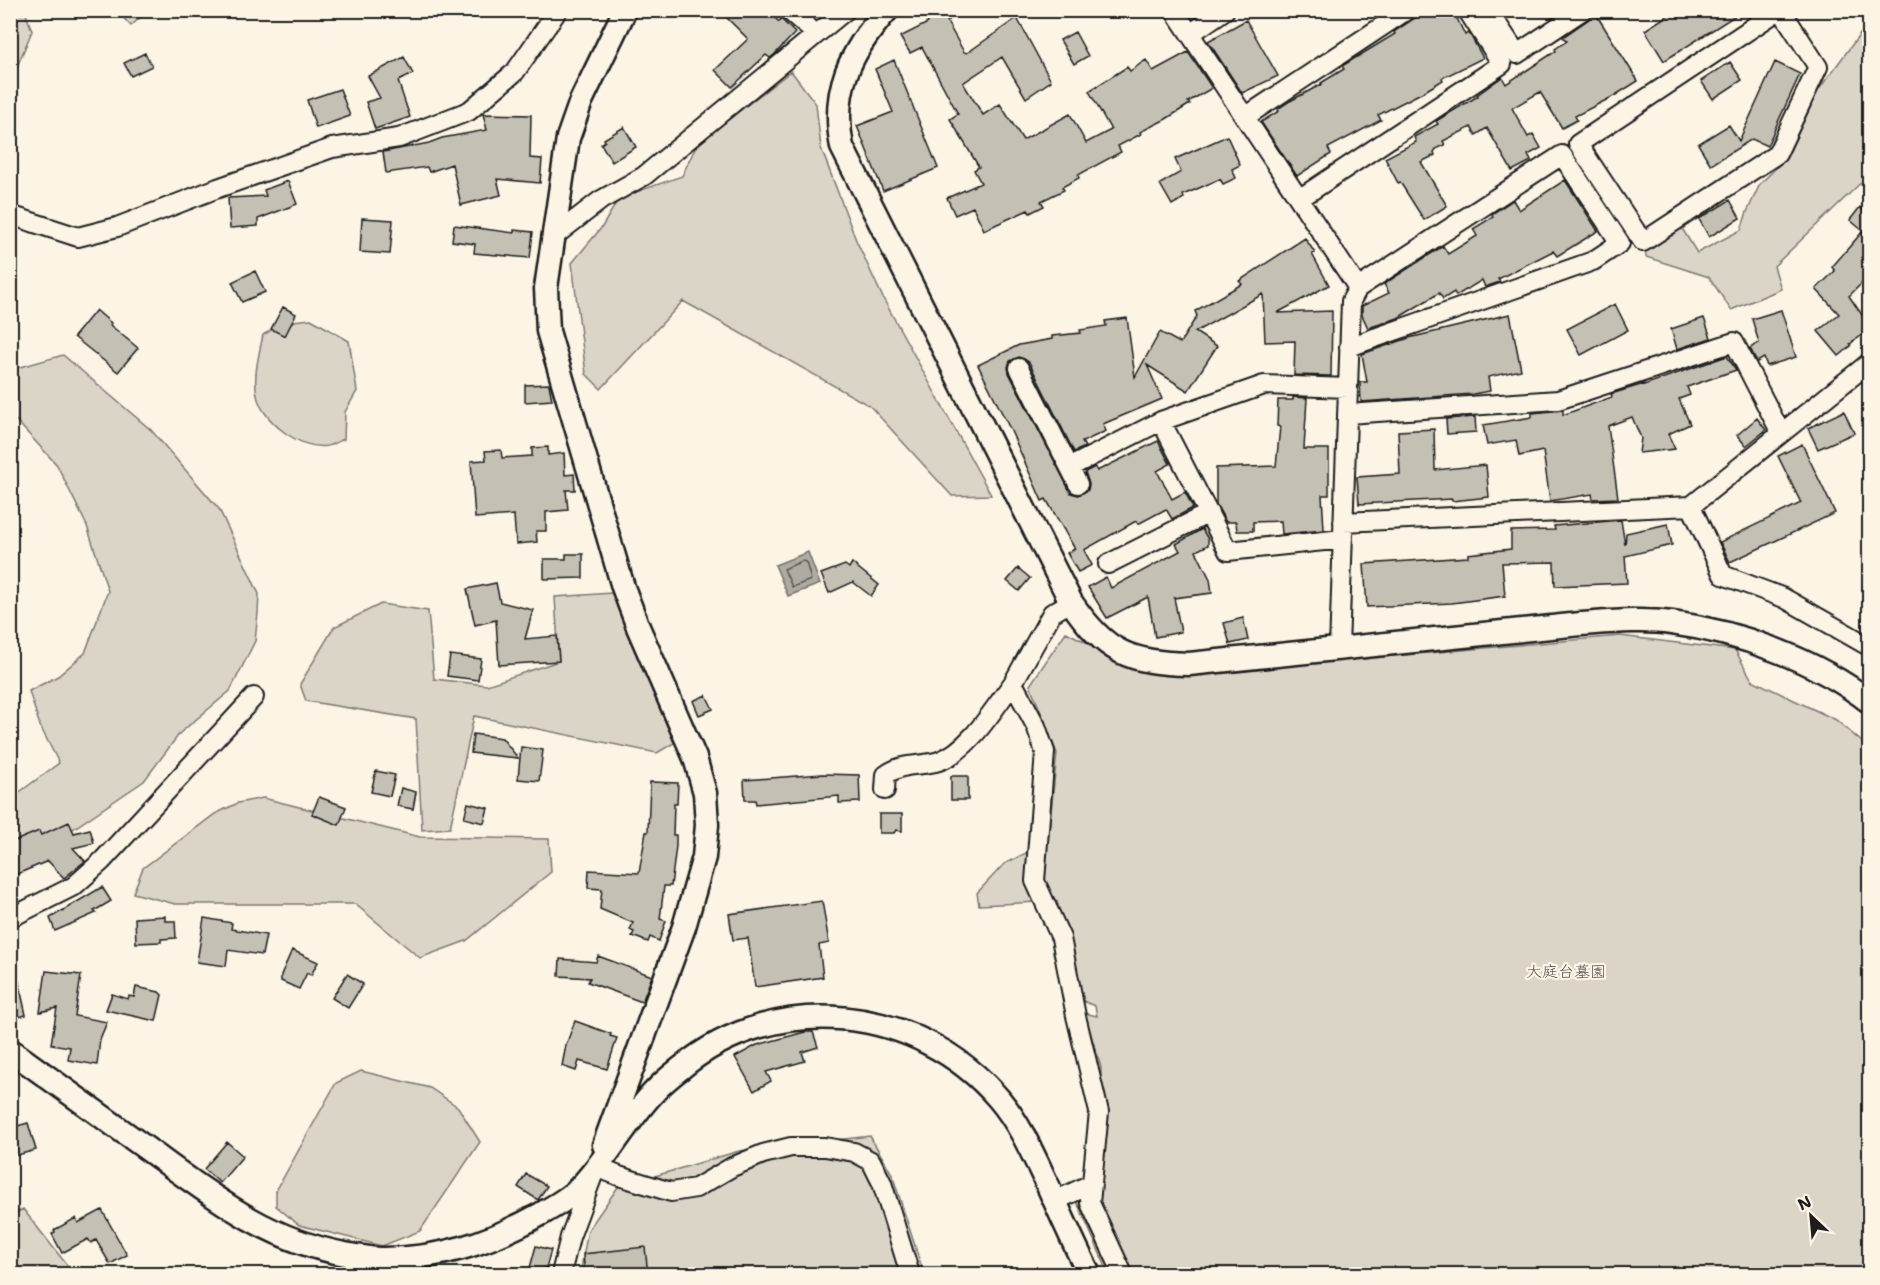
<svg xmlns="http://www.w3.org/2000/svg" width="1880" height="1285" font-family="'Shantell Sans','Klee One',sans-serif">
<rect width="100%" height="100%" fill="#fcf5e5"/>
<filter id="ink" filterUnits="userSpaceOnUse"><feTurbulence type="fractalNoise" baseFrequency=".0167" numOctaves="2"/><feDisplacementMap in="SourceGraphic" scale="12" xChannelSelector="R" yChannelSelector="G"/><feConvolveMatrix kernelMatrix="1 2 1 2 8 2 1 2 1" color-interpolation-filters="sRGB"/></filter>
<g filter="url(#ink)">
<path fill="#dbd5c8" stroke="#7c7872" stroke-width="1.5" d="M 11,10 L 25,11 L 32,31 L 11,81 Z
M 117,11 L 147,11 L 131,26 Z
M 1869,22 L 1869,175 L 1774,266 L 1781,289 L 1731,310 L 1709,277 L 1646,257 L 1644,243 L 1680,225 L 1697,253 L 1741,230 L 1747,212 L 1760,184 L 1787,157 L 1817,92 Z
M 791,71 L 816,104 L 821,148 L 856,240 L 884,300 L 991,495 L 952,496 L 870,406 L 683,301 L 601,389 L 586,374 L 572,263 L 602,227 L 619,198 L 682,176 L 697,144 Z
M 311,319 L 349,341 L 357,391 L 345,412 L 344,439 C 339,441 332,445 327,446 C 301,451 261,420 257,395 C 253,376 259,354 263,335 L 284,322 Z
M 63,355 L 151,430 L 219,509 L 259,594 L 258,613 L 255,641 L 230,691 L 180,733 L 144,781 L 36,854 L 11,851 L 10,799 L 59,763 L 40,726 L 29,691 L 58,676 L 85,653 L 108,591 L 87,526 L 57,465 L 12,416 L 17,368 Z
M 612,593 L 674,743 L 657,753 L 474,716 L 450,828 L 422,830 L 416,719 L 306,701 L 300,684 L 334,627 L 381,604 L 428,611 L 434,679 L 487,685 L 559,661 L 555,597 Z
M 1066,632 L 1139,669 L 1178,675 L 1620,636 L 1735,650 L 1752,680 L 1836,720 L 1869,748 L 1869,1274 L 1109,1274 L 1076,1200 L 1098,1191 L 1101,1067 L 1084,1013 L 1097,1016 L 1095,1006 L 1080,1000 L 1057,901 L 979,905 L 977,893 L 1004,864 L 1048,842 L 1057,753 L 1030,685 Z
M 263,798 L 420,837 L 549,839 L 551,872 L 466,941 L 420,958 L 355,904 L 175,904 L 133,893 L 143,868 L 215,814 L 238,803 Z
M 361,1071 L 430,1088 L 458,1107 L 480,1142 L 420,1231 L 382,1246 L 299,1225 L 276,1206 L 276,1191 L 336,1083 Z
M 870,1136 L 892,1174 L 924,1274 L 580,1274 L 588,1230 L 618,1187 L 739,1151 Z
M 23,1209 L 74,1274 L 11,1274 L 11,1216 Z"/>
<path fill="#b0aba1" stroke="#75726c" stroke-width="1.5" d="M 808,552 L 820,584 L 788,596 L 775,565 Z"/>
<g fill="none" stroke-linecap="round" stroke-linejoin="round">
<path stroke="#575551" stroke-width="1.5" d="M 802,561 L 806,562 L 811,580 L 792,587 L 784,569 Z"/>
</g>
<path fill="#c4c0b3" stroke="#1c1c1c" stroke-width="1.5" d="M 719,10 L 768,10 L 779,22 L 781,19 L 795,33 L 774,55 L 770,58 L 766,55 L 732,87 L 715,70 L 748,39 Z
M 921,10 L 960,10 L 947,22 L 964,52 L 967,53 L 1017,18 L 1051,81 L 1026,98 L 1002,57 L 963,83 L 983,115 L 1000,104 L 1023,140 L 1070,114 L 1086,143 L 1111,130 L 1089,91 L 1127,67 L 1130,71 L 1146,60 L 1153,71 L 1188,52 L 1212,88 L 1188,102 L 1190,104 L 1166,119 L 1140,132 L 1141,134 L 1118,146 L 1121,152 L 1078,175 L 1079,178 L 1062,187 L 1064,190 L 1041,201 L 1044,206 L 1030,213 L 1028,210 L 984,230 L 973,207 L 955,215 L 947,198 L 981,183 L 974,170 L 979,167 L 950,119 L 958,114 L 922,47 L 910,53 L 900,37 L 928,23 Z
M 1427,10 L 1453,10 L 1465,35 L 1469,33 L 1483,58 L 1442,78 L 1443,80 L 1425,91 L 1378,115 L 1381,120 L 1328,148 L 1331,154 L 1297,176 L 1261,122 L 1279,111 L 1278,109 L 1290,101 L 1322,84 L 1321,83 L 1344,69 L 1342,66 L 1395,34 L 1394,32 Z
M 1676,10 L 1744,10 L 1664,61 L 1645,30 Z
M 1594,11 L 1638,81 L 1614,96 L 1575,116 L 1577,120 L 1562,128 L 1540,92 L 1512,108 L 1528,137 L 1533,134 L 1541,148 L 1528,155 L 1531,161 L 1512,171 L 1487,128 L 1476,135 L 1471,127 L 1443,141 L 1445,145 L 1436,149 L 1434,152 L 1435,155 L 1421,162 L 1447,206 L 1424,220 L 1400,182 L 1398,183 L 1385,158 L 1416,142 L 1414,137 L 1438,124 L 1436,121 L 1478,96 L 1477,95 L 1502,77 L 1506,84 L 1556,51 L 1555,49 L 1567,41 L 1563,37 L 1589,19 Z
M 1246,20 L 1278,76 L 1242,93 L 1208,41 Z
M 1075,32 L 1088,56 L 1074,64 L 1060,40 Z
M 145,53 L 152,66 L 131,76 L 124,63 Z
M 404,57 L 413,74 L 398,81 L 410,117 L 375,129 L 366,102 L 380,98 L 368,76 Z
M 894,60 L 938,168 L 883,191 L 857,126 L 893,112 L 875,69 Z
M 1730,62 L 1742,80 L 1713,99 L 1701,81 Z
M 1775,62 L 1800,74 L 1767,146 L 1752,139 L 1711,165 L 1698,144 L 1729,125 L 1739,141 Z
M 340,89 L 350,116 L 316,128 L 307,100 Z
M 483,114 L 531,115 L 530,158 L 542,159 L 540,183 L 497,179 L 501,195 L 461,205 L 452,164 L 429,172 L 427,167 L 386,173 L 383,152 L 429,143 L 442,138 L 487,130 Z
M 624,127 L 636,147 L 612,162 L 601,144 L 605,141 L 604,139 Z
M 1227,136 L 1240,165 L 1232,169 L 1236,178 L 1223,184 L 1220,179 L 1183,195 L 1184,198 L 1172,205 L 1160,184 L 1181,172 L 1175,159 Z
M 1565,180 L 1598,231 L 1557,256 L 1553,251 L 1498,279 L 1500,282 L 1485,287 L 1482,280 L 1456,296 L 1454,292 L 1443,299 L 1439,293 L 1398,318 L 1368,328 L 1362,315 L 1362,306 L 1389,293 L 1384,284 L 1443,246 L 1448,254 L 1477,236 L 1473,229 L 1493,217 L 1492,214 L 1513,200 L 1519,210 Z
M 288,181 L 297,204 L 258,219 L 258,226 L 230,228 L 228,198 L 266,196 L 264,190 Z
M 1730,200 L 1740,218 L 1709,237 L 1699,219 Z
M 1860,207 L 1869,215 L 1869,276 L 1849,296 L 1869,325 L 1869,330 L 1850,344 L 1851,346 L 1839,356 L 1818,331 L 1839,314 L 1816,289 L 1835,271 L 1832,267 L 1863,231 L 1850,220 Z
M 362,218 L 393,220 L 390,254 L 360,252 Z
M 454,225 L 514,233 L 514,230 L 533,232 L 530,258 L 474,253 L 475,244 L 452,241 Z
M 1305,238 L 1315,253 L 1312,254 L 1329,285 L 1277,313 L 1332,311 L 1331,376 L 1294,375 L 1295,341 L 1265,342 L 1263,294 L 1195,332 L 1217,346 L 1188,391 L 1147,365 L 1162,399 L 1103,424 L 1106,431 L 1082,442 L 1085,447 L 1074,452 L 1029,362 L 1019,357 L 1010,361 L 1008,367 L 1009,373 L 1071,493 L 1078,495 L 1088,490 L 1089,484 L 1085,472 L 1095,467 L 1097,471 L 1158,441 L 1170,464 L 1157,471 L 1172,499 L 1185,492 L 1193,508 L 1172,519 L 1166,509 L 1138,524 L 1136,521 L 1084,550 L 1092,565 L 1078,572 L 1067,553 L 1075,549 L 1046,499 L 1042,501 L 1011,431 L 978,365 L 1019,345 L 1052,339 L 1052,336 L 1081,333 L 1080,330 L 1106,326 L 1105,321 L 1127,318 L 1135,377 L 1160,332 L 1180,343 L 1197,316 L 1195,311 L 1242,284 L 1239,281 Z
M 255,271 L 265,292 L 242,302 L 232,282 Z
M 1615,304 L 1628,330 L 1581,355 L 1567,329 Z
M 283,307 L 296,314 L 285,336 L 271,329 Z
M 96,310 L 111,323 L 110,325 L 138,348 L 118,372 L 74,337 Z
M 1781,310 L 1796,357 L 1767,366 L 1764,358 L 1757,362 L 1750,348 L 1759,343 L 1752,319 Z
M 1510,314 L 1521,370 L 1488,377 L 1490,391 L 1473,394 L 1361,402 L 1360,382 L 1367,382 L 1362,354 L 1409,338 Z
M 1704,318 L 1711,338 L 1677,349 L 1671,329 Z
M 1727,356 L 1736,370 L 1687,387 L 1690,395 L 1679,399 L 1690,424 L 1668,434 L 1675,449 L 1639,453 L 1641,438 L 1632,417 L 1608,426 L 1618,498 L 1593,499 L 1592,494 L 1550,501 L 1543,451 L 1519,456 L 1516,440 L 1487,445 L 1483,425 L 1532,417 L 1532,413 L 1563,410 L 1563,415 L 1612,397 L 1611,394 L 1644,384 L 1644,385 Z
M 549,384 L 552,400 L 525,402 L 525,385 Z
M 1293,397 L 1307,398 L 1304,449 L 1329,449 L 1329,495 L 1322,495 L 1324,530 L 1282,534 L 1281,521 L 1253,522 L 1253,531 L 1237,531 L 1236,522 L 1226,522 L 1216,504 L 1216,468 L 1276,466 L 1280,427 L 1277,426 L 1278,400 L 1293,400 Z
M 1844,411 L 1854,433 L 1818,449 L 1808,428 Z
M 1475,417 L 1476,432 L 1447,434 L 1446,419 Z
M 1757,418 L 1766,430 L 1746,446 L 1737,435 Z
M 1434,429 L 1435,470 L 1486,465 L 1489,497 L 1452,501 L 1452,499 L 1359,504 L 1357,477 L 1400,474 L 1398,431 Z
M 1802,444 L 1835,513 L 1730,562 L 1720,542 L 1801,503 L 1778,456 Z
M 548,447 L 548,455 L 564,453 L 565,475 L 574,474 L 575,490 L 566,490 L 568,510 L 546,512 L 546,531 L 536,531 L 537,542 L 516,544 L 514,515 L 475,518 L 471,461 L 486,460 L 485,451 L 501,450 L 502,458 L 532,456 L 532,448 Z
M 1621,520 L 1625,545 L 1626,533 L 1668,524 L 1672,545 L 1625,556 L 1627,583 L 1555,586 L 1554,562 L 1502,563 L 1505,596 L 1452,603 L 1367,607 L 1364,564 L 1468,557 L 1468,554 L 1511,549 L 1511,531 L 1555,530 L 1554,526 Z
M 1202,529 L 1208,539 L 1208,545 L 1196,551 L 1210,579 L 1212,593 L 1174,598 L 1181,632 L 1155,637 L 1148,597 L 1107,618 L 1088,587 L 1106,577 L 1111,588 L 1180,551 L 1176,544 Z
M 566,554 L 583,554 L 583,578 L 544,579 L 544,559 L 566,559 Z
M 852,563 L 879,585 L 871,596 L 853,582 L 829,593 L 821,574 L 845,565 L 849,568 Z
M 1018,568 L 1030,578 L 1019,591 L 1007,581 Z
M 496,583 L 500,602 L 533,610 L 525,639 L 557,636 L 559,661 L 499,665 L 496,620 L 475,625 L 467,589 Z
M 1243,618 L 1248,640 L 1230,644 L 1224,623 Z
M 450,655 L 481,659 L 478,680 L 447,676 Z
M 706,695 L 713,709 L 699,715 L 693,701 Z
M 473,734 L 502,738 L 518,758 L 471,753 Z
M 521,747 L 543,750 L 539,781 L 518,779 Z
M 376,771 L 395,775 L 390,796 L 371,792 Z
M 822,774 L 859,775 L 860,802 L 839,803 L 839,796 L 756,804 L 755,800 L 745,800 L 744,780 Z
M 951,776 L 968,776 L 968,800 L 951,800 Z
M 650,782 L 678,783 L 677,804 L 674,804 L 673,835 L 676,835 L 676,846 L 671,886 L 664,886 L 660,919 L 666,921 L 659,941 L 650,937 L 648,942 L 632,936 L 634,932 L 630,930 L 633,923 L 600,909 L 602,889 L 588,888 L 589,870 L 639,873 L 646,832 L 648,832 Z
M 401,788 L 416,792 L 413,809 L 397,806 Z
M 319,797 L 346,807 L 339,825 L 312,814 Z
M 468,803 L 488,808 L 484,823 L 464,818 Z
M 879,814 L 902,814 L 902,831 L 896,830 L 894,833 L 879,833 Z
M 69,822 L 74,833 L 90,829 L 94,843 L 73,848 L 85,861 L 64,878 L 48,861 L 10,877 L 10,843 L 39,831 L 41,835 Z
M 102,887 L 111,901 L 94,911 L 96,913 L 55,931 L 50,918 Z
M 822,901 L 829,943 L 819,945 L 823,977 L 755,987 L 748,938 L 733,940 L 729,914 Z
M 165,916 L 165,921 L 175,921 L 176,938 L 161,939 L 161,942 L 136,943 L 135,918 Z
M 204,918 L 232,923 L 231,929 L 266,935 L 262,955 L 228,950 L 226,966 L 197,962 Z
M 292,950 L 318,962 L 311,975 L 307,973 L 299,989 L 281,981 L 281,975 Z
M 598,956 L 652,976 L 642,1002 L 588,982 L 590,978 L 559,976 L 560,959 L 596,962 Z
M 46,971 L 81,975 L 75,1016 L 107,1022 L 100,1039 L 97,1065 L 68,1060 L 70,1047 L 51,1044 L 57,1008 L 40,1012 Z
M 17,974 L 26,1015 L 10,1019 L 10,975 Z
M 347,974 L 363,984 L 348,1008 L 332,998 Z
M 136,987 L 159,992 L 162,995 L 156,1021 L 106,1010 L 112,994 L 128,999 L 129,996 L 134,997 Z
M 575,1021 L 611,1034 L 610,1036 L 617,1038 L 607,1069 L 579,1061 L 576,1071 L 562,1066 L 566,1045 Z
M 805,1032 L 813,1032 L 818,1047 L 802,1052 L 805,1061 L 766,1072 L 771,1081 L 754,1091 L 735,1057 L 757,1045 Z
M 28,1123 L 36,1150 L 10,1157 L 10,1128 Z
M 227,1142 L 243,1156 L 220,1183 L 204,1169 Z
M 526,1174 L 547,1186 L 538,1200 L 518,1187 Z
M 102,1210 L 127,1255 L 110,1264 L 96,1240 L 91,1243 L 88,1239 L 62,1253 L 52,1234 L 55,1232 L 54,1230 L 76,1218 L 78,1223 Z
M 536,1246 L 551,1250 L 544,1275 L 528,1275 Z
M 645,1247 L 648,1275 L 585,1275 L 583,1254 Z"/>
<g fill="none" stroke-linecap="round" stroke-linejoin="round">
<defs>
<path id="minor" d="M 788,10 L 816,34
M 1174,10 L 1358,288
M 1488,10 L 1517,54 L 1583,10
M 1779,10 L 1578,144 L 1643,242 L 1777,154 L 1818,67 L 1781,10
M 1190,34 L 1225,10
M 1245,117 L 1407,10
M 1299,199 L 1502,64 L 1467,10
M 10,215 L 78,237 L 117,227 L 218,188 L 332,148 L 399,138 L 469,111 L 515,72 L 558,10
M 553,237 L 601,200 L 644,176 L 846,10
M 1019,368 L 1078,484
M 1347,414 L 1558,400 L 1734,342 L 1781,433
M 1070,467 L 1161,421
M 1691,506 L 1723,575 L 1784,598 L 1870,647
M 1343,522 L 1691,506 L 1870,362
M 1343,539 L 1228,551 L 1161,421 L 1264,385 L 1348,388
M 1108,564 L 1209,513
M 1071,602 L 1052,613 L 1013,683 L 1036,726 L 1045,752 L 1035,881 L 1061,938 L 1076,1016 L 1099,1112 L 1090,1203 L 1123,1274
M 1339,649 L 1351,301 L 1358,288 L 1562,155 L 1620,243 L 1593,261 L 1349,347
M 885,790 L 886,775 C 903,762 920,767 939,761 C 969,751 995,707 1013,683
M 10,918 L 74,886 L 102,861 L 254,697
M 1055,1201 L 1091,1184
M 561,1274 L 570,1237 L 596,1167 L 619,1176 L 671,1192 L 696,1188 L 732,1167 L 763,1154 L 791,1147 L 825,1147 L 854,1152 L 871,1161 L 882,1183 L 910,1274"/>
<path id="tertiary" d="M 887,10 C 850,52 831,90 842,147 L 1071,602 C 1105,652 1129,663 1189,664 L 1581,624 C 1611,622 1642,619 1672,623 C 1739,632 1816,660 1870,702
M 10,1050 C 55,1082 99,1114 143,1146 C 207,1192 265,1240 345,1254 C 356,1256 368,1258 379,1259 C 438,1260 489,1243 541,1214 C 554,1206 569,1199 580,1187 C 608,1158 627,1120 655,1091 C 663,1082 672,1075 681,1068 C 777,989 919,1005 999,1099 C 1021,1125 1034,1157 1049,1188 C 1062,1217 1075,1246 1089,1274
M 604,1145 L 684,927 L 704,857 L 707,825 L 705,793 L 695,758 L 638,627 L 623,587 L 548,331 L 546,288 L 568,138 L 581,101 L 625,10"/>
</defs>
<use href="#minor" stroke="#1c1c1c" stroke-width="22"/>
<use href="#tertiary" stroke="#1c1c1c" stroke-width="27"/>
<use href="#minor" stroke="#fcf5e5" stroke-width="18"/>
<use href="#tertiary" stroke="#fcf5e5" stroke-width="22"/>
</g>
</g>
<g text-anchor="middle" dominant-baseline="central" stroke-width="4.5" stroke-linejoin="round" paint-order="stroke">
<g font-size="16" fill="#555450" stroke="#fcf5e5">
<text x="1566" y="971">大庭台墓園</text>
</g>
</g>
<rect width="1880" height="1285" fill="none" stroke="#fcf5e5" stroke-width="36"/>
<rect x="18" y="18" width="1844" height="1249" fill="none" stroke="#1c1c1c" stroke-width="2" filter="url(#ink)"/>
<g transform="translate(1811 1216) rotate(334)" stroke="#fcf5e5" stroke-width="4.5" paint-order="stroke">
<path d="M0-4.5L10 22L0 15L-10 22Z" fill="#1c1c1c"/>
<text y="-9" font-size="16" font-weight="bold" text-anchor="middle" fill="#1c1c1c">N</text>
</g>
</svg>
